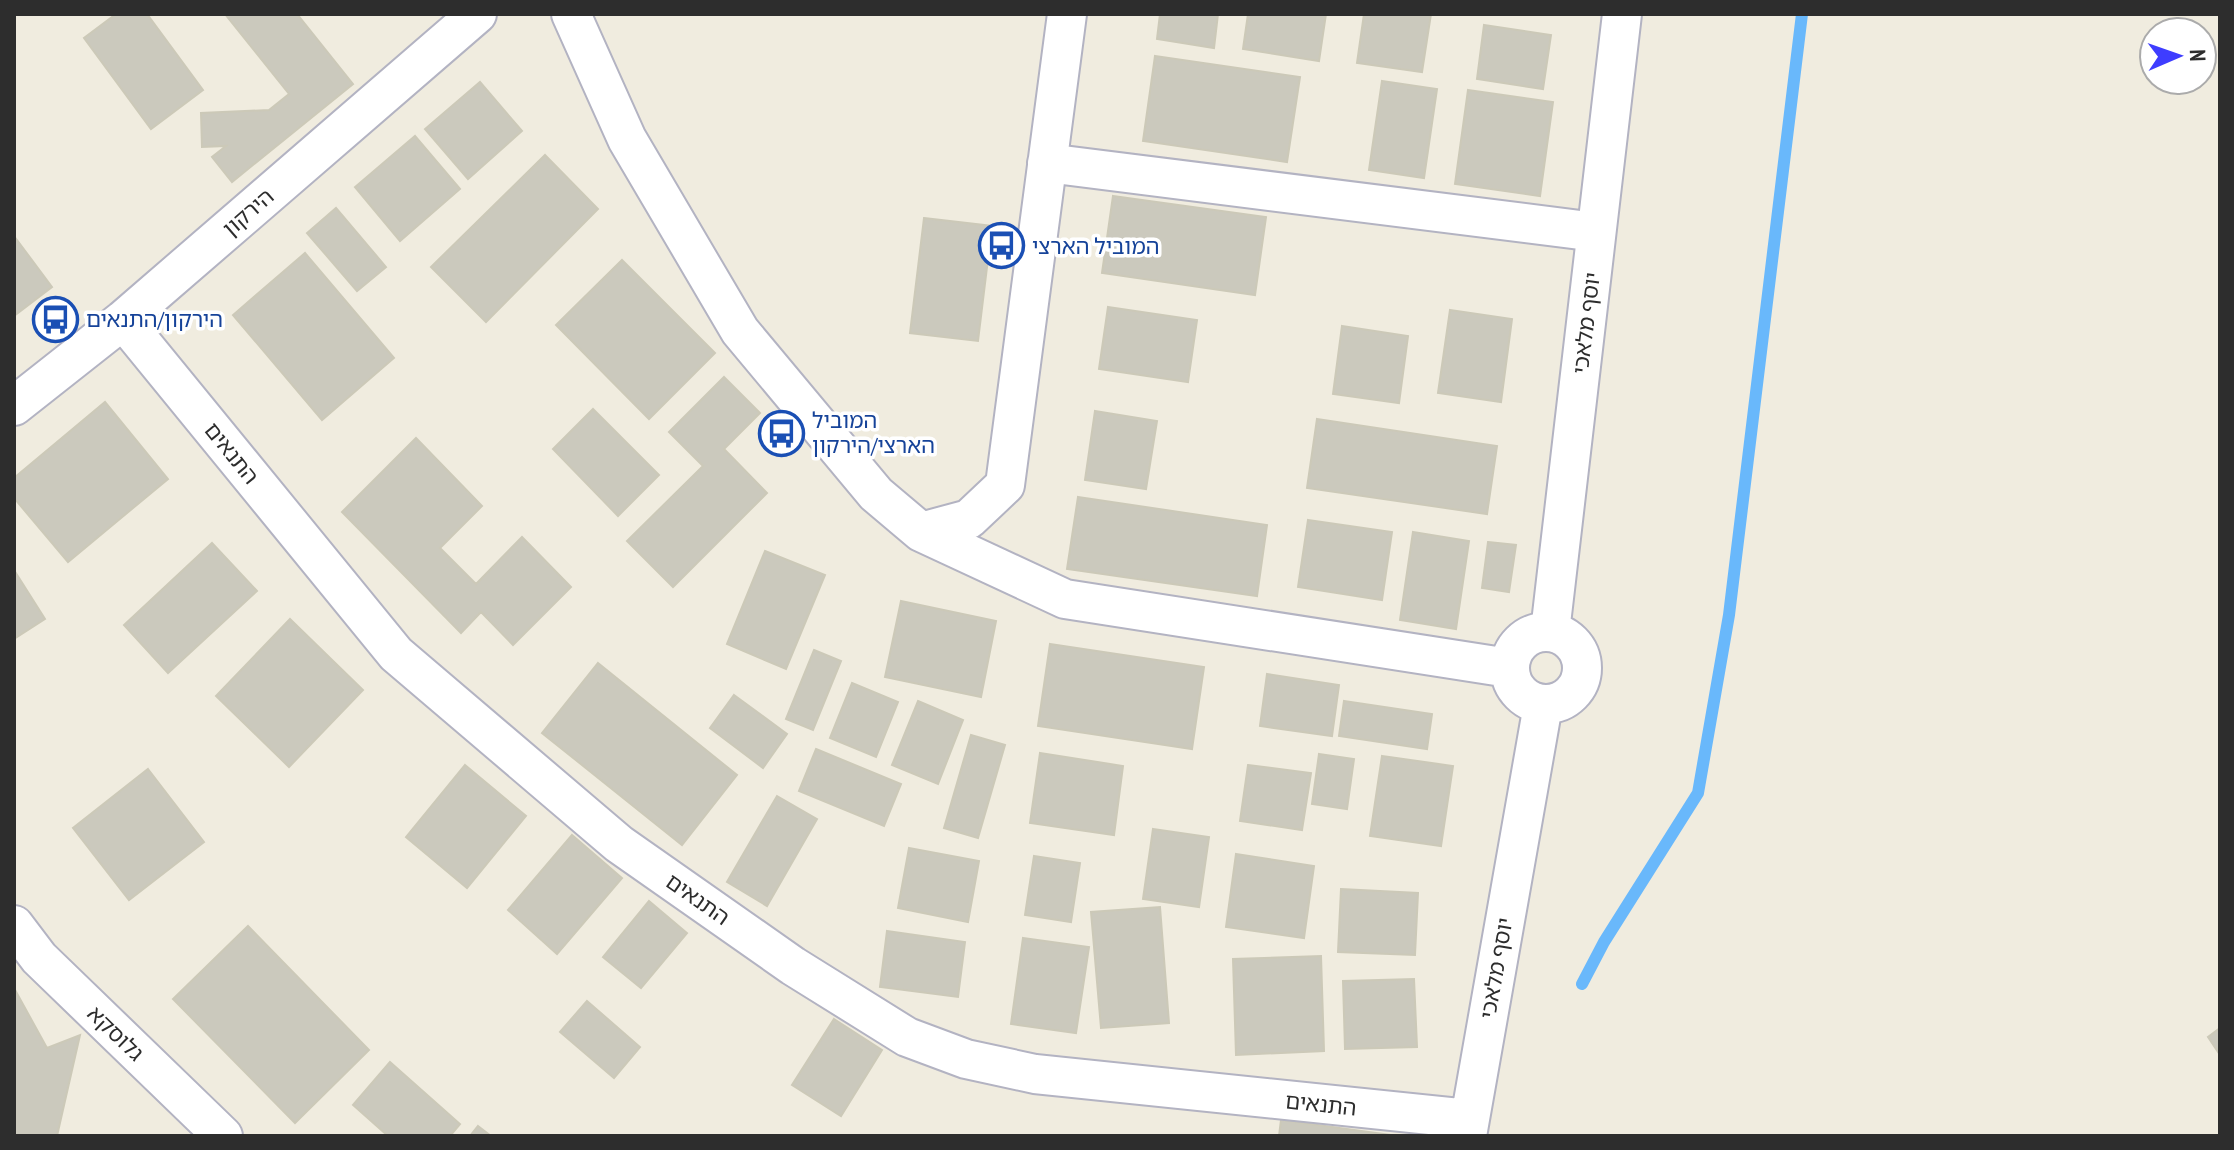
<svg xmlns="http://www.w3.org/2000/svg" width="2234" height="1150" font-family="'PT Sans Narrow','Noto Sans Hebrew',sans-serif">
<rect width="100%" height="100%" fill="#f0ecdf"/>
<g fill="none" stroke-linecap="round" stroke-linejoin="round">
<path stroke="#69b8fb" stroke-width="12" d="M 1582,984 L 1604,942 L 1698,793 L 1729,615 L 1802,14"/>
</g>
<path fill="#cbc9bd" stroke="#ccc9b8" stroke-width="2" d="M 116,14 L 147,14 L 203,90 L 151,129 L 84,38 Z
M 225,14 L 297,14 L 353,84 L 232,182 L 212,157 L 226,146 L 202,147 L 201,113 L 269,110 L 289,94 Z
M 1160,14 L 1218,14 L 1214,48 L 1157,39 Z
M 1248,14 L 1326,14 L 1319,61 L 1243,49 Z
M 1364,14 L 1431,14 L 1422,72 L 1357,63 Z
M 1484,25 L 1551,35 L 1543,89 L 1477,79 Z
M 1155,56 L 1300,77 L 1287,162 L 1143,141 Z
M 1382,81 L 1437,89 L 1424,178 L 1369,170 Z
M 480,82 L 522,131 L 468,179 L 425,129 Z
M 1468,90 L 1553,102 L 1540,196 L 1455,184 Z
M 415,136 L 460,189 L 400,241 L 355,187 Z
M 545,155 L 598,209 L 486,322 L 431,267 Z
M 1113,196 L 1266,217 L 1255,295 L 1102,273 Z
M 336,208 L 386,267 L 357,291 L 307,233 Z
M 924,218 L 992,226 L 978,341 L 910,333 Z
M 14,236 L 52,287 L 14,316 Z
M 305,253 L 394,358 L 322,420 L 233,315 Z
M 622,260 L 715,353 L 649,419 L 556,325 Z
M 1108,307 L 1197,320 L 1188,382 L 1099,369 Z
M 1450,310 L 1512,319 L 1501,402 L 1438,393 Z
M 1342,326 L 1408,336 L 1399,403 L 1333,394 Z
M 724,377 L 760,413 L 724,449 L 767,493 L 673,587 L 627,541 L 703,466 L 669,432 Z
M 105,402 L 168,479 L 68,562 L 14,498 L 14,478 Z
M 593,409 L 659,475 L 618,516 L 553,449 Z
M 1095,411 L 1157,421 L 1146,489 L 1085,480 Z
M 1317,419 L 1497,446 L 1487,514 L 1307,488 Z
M 416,438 L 482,506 L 440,548 L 476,584 L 522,537 L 571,587 L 513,645 L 481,612 L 461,633 L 342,512 Z
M 1078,497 L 1267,525 L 1257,596 L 1067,569 Z
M 1308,520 L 1392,532 L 1382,600 L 1298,587 Z
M 1413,532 L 1469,541 L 1456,629 L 1400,620 Z
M 1488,542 L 1516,545 L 1509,592 L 1482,588 Z
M 212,543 L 257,591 L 168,673 L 124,625 Z
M 765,551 L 825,575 L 786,669 L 727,644 Z
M 14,570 L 45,619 L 14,639 Z
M 901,601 L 996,621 L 981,697 L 885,677 Z
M 290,619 L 363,690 L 289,767 L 216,696 Z
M 1050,644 L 1204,667 L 1192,749 L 1038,726 Z
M 814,650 L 841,661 L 813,730 L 786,719 Z
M 598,663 L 737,775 L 682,845 L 542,733 Z
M 1267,674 L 1339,685 L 1332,736 L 1260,726 Z
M 852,683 L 898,702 L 876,757 L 830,738 Z
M 734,695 L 787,734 L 763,768 L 710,728 Z
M 918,701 L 963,720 L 938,784 L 892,765 Z
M 1344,701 L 1432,714 L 1427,749 L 1339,736 Z
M 971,735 L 1005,745 L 978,838 L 944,828 Z
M 816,749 L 901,784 L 884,826 L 799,791 Z
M 1040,753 L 1123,766 L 1114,835 L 1030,823 Z
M 1319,754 L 1354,759 L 1347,809 L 1312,804 Z
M 1382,756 L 1453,766 L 1441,846 L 1370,836 Z
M 465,765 L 526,816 L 467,888 L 406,837 Z
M 1248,765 L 1311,773 L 1302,830 L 1240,821 Z
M 148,769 L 204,842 L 129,900 L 73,828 Z
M 777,796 L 817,819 L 767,906 L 727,882 Z
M 1153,829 L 1209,837 L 1199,907 L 1143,899 Z
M 572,835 L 622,878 L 557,954 L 508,910 Z
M 909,848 L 979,861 L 968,922 L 898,908 Z
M 1236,854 L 1314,866 L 1304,938 L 1226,927 Z
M 1034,856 L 1080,863 L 1071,922 L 1025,915 Z
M 1341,889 L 1418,893 L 1415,955 L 1338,952 Z
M 649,901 L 687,933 L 641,988 L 603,957 Z
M 1160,907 L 1169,1023 L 1101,1028 L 1091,912 Z
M 248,926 L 369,1050 L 295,1123 L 173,999 Z
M 887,931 L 965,942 L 958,997 L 880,987 Z
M 1023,938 L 1089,947 L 1076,1033 L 1011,1024 Z
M 1321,956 L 1324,1051 L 1236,1055 L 1233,959 Z
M 1414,979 L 1417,1047 L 1345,1049 L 1343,981 Z
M 14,988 L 47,1048 L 80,1035 L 57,1136 L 14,1136 Z
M 587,1001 L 640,1047 L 614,1078 L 560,1032 Z
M 834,1019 L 882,1050 L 841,1116 L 792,1085 Z
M 2220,1028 L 2220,1055 L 2208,1037 Z
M 390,1062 L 460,1124 L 450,1136 L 388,1136 L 353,1105 Z
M 1281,1120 L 1398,1136 L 1279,1136 Z
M 478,1126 L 491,1136 L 470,1136 Z"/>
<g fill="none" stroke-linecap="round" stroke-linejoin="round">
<defs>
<path id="minor" d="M 571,14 L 627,139 L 740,331 L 876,494 L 921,532 L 1065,599 L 1509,668
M 1047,163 L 1596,232
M 123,320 L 396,654 L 619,844 L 793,966 L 907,1037 L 966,1059 L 1035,1074 L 1469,1119
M 14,406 L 123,320 L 477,14
M 921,532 L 969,519 L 1005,485 L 1067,14
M1510 668a36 36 0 1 1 72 0a36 36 0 1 1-72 0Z
M 1550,632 L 1622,14
M 14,925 L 39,958 L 223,1136
M 1467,1136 L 1543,705"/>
</defs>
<use href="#minor" stroke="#b3b3c2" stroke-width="42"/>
<use href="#minor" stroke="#fff" stroke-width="38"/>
</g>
<defs>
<symbol id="bus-ring" viewBox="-11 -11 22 22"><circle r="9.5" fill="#fff" stroke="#1a4fb4" stroke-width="1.5"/><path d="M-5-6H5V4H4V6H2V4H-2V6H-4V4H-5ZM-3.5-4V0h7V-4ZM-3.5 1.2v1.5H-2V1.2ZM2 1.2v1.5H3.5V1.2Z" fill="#1a4fb4"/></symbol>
</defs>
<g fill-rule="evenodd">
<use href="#bus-ring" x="976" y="220" width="51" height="51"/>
<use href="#bus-ring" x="30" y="294" width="51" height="51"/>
<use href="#bus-ring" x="756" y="408" width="51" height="51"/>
</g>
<g text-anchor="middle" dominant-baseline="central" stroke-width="7" stroke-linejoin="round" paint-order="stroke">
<g font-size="22" fill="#2d2d2d" stroke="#fff">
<text transform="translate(248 212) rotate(-41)">הירקון</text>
<text transform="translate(1586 323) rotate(-83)">יוסף מלאכי</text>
<text transform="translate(232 453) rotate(51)">התנאים</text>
<text transform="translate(698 899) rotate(35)">התנאים</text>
<text transform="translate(1496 968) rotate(-80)">יוסף מלאכי</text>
<text transform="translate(116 1033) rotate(44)">גלוסקא</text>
<text transform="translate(1321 1104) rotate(6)">התנאים</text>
</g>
<g font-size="22" fill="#164399" stroke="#fff" text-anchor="start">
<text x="1032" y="246">המוביל הארצי</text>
<text x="86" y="319">הירקון/התנאים</text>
<text x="812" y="420">המוביל<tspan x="812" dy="25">הארצי/הירקון</tspan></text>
</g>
</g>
<rect width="2234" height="1150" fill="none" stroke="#2d2d2d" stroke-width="32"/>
<g transform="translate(2178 56) rotate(88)"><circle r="38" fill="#ffffff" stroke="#ababab" stroke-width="2"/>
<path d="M0-6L14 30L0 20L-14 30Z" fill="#3e3dff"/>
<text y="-12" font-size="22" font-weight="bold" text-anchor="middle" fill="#2d2d2d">N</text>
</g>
</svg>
